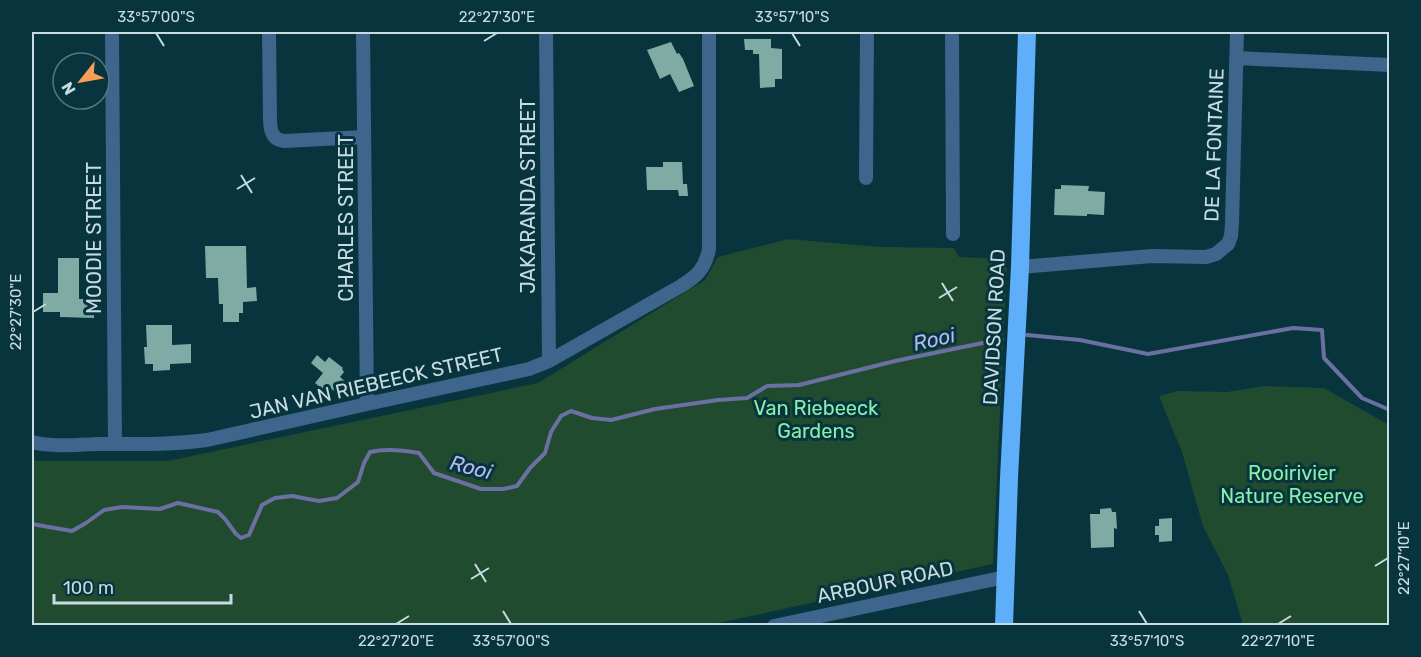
<svg xmlns="http://www.w3.org/2000/svg" width="1421" height="657" font-family="Rubik,sans-serif">
<rect width="100%" height="100%" fill="#08343e"/>
<path fill="#214b2f" d="M 788,239 L 881,247 L 954,248 L 959,257 L 1007,259 L 993,564 L 709,625 L 32,625 L 32,459 L 38,461 L 168,461 L 538,383 L 705,280 L 718,257 Z
M 1265,386 L 1324,388 L 1389,425 L 1389,625 L 1243,625 L 1228,575 L 1203,526 L 1182,452 L 1159,396 L 1178,391 L 1227,392 Z"/>
<g fill="none" stroke-linecap="round" stroke-linejoin="round">
<path stroke="#6b70a2" stroke-width="4" d="M 1027,335 L 1080,340 L 1148,354 L 1293,328 L 1322,330 L 1324,358 L 1362,398 L 1390,410
M 32,524 L 72,531 L 86,523 L 104,510 L 122,507 L 160,509 L 178,503 L 218,512 L 225,519 L 236,534 L 241,538 L 249,535 L 262,505 L 275,498 L 292,496 L 319,501 L 337,498 L 358,482 L 364,463 L 370,452 C 386,448 403,450 419,453 L 434,473 L 481,489 L 503,489 L 517,486 L 530,468 L 545,453 L 551,432 L 561,416 L 571,411 L 592,418 L 611,420 L 655,409 L 718,400 L 747,398 L 767,386 L 799,385 L 895,361 L 1002,339"/>
</g>
<path fill="#7faba4" d="M 744,39 L 771,39 L 771,48 L 782,49 L 782,79 L 775,79 L 775,87 L 760,88 L 759,54 L 753,54 L 753,50 L 745,50 Z
M 671,42 L 677,54 L 679,53 L 683,59 L 694,86 L 679,92 L 670,74 L 660,79 L 647,50 Z
M 663,162 L 682,162 L 683,184 L 687,184 L 688,196 L 679,196 L 678,190 L 647,190 L 646,167 L 663,167 Z
M 1061,185 L 1089,186 L 1088,191 L 1105,192 L 1104,215 L 1087,214 L 1087,216 L 1054,215 L 1055,189 L 1061,189 Z
M 205,246 L 246,246 L 247,288 L 256,287 L 257,301 L 243,302 L 243,313 L 239,313 L 239,322 L 223,322 L 223,304 L 219,304 L 218,278 L 206,278 Z
M 58,258 L 79,258 L 79,299 L 94,299 L 94,318 L 60,317 L 60,312 L 43,312 L 43,293 L 58,293 Z
M 146,325 L 172,325 L 172,345 L 191,344 L 191,363 L 170,364 L 170,370 L 153,371 L 153,364 L 145,364 L 144,347 L 147,347 Z
M 317,355 L 325,362 L 329,357 L 343,368 L 342,369 L 344,372 L 340,377 L 346,382 L 337,393 L 327,386 L 324,390 L 315,383 L 323,373 L 311,363 Z
M 1111,508 L 1112,512 L 1116,512 L 1117,529 L 1114,528 L 1114,547 L 1091,548 L 1090,514 L 1100,514 L 1100,509 Z
M 1172,518 L 1172,541 L 1159,542 L 1159,535 L 1155,535 L 1155,526 L 1159,526 L 1159,519 Z"/>
<g fill="none" stroke-linecap="round" stroke-linejoin="round">
<path stroke="#3e658c" stroke-width="14" d="M 112,32 L 115,444
M 269,32 L 270,119 C 270,130 272,140 284,141 L 364,137
M 363,32 L 367,404
M 546,32 L 549,361
M 952,32 L 953,234
M 1236,58 L 1390,65
M 866,178 L 867,32
M 1020,267 L 1152,256 L 1206,257 L 1216,254 L 1228,244 L 1231,236 L 1232,223 L 1237,32
M 32,442 C 52,447 75,445 96,444 C 133,444 170,445 207,440 L 367,404 L 529,369 L 549,361 L 681,286 C 697,276 705,269 709,249 L 709,32
M 774,626 L 1005,577"/>
<path stroke="#5eaefa" stroke-width="18" d="M 1004,626 L 1009,478 L 1020,267 L 1027,32"/>
</g>
<path fill="none" stroke="#c7dce2" stroke-width="2" d="M 156,33 L 164,46M 792,33 L 800,46M 484,41 L 497,33M 241,175 L 252,193M 237,189 L 255,178M 942,283 L 953,301M 939,298 L 957,287M 33,312 L 46,304M 475,564 L 486,582M 1375,566 L 1388,558M 471,579 L 489,568M 503,611 L 511,624M 1139,611 L 1147,624M 396,624 L 409,616M 1278,624 L 1291,616"/>
<g text-anchor="middle" dominant-baseline="central" stroke-width="6" stroke-linejoin="round" paint-order="stroke">
<g font-size="20" fill="#c7dce2" stroke="#08343e">
<text transform="translate(1214 145) rotate(-88)">DE LA FONTAINE</text>
<text transform="translate(528 196) rotate(-90)">JAKARANDA STREET</text>
<text transform="translate(346 218) rotate(-90)">CHARLES STREET</text>
<text transform="translate(94 238) rotate(-90)">MOODIE STREET</text>
<text transform="translate(994 327) rotate(-87)">DAVIDSON ROAD</text>
<text transform="translate(376 383) rotate(-13)">JAN VAN RIEBEECK STREET</text>
<text transform="translate(885 582) rotate(-12)">ARBOUR ROAD</text>
</g>
<g font-size="20" fill="#88f0a8" stroke="#08343e">
<text x="816" y="408">Van Riebeeck<tspan x="816" dy="23">Gardens</tspan></text>
<text x="1292" y="473">Rooirivier<tspan x="1292" dy="23">Nature Reserve</tspan></text>
</g>
<g font-size="21" font-style="italic" fill="#b5b9f4" stroke="#08343e">
<text transform="translate(934 339) rotate(-13)">Rooi</text>
<text transform="translate(471 467) rotate(14)">Rooi</text>
</g>
</g>
<rect width="1421" height="657" fill="none" stroke="#08343e" stroke-width="66"/>
<g transform="translate(81 81) rotate(239)"><circle r="28" fill="#08343e" stroke="#547780" stroke-width="1.5"/>
<path d="M0-4.5L10 22L0 15L-10 22Z" fill="#fd9d55"/>
<text y="-9" font-size="16" font-weight="bold" text-anchor="middle" fill="#c7dce2">N</text>
</g>
<path d="M54 594v9h177v-9" fill="none" stroke="#c7dce2" stroke-width="3"/>
<text x="63" y="594" font-size="18" fill="#c7dce2" stroke="#08343e" stroke-width="4.5" paint-order="stroke">100 m</text>
<rect x="33" y="33" width="1355" height="591" fill="none" stroke="#c7dce2" stroke-width="2"/>
<g font-size="15" text-anchor="middle" fill="#c7dce2">
<text x="156" y="22">33°57'00"S</text>
<text x="497" y="22">22°27'30"E</text>
<text x="792" y="22">33°57'10"S</text>
<text transform="translate(16 312) rotate(-90)" y="5">22°27'30"E</text>
<text transform="translate(1404 558) rotate(-90)" y="5">22°27'10"E</text>
<text x="396" y="646">22°27'20"E</text>
<text x="511" y="646">33°57'00"S</text>
<text x="1147" y="646">33°57'10"S</text>
<text x="1278" y="646">22°27'10"E</text>
</g>
</svg>
